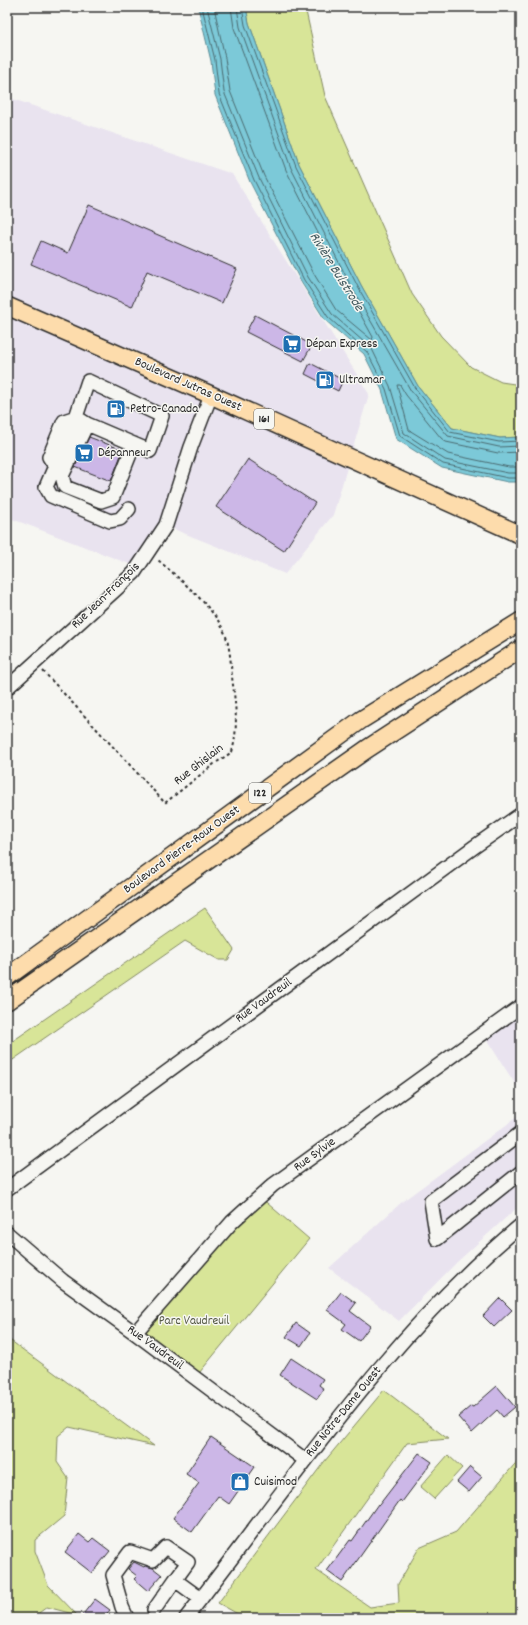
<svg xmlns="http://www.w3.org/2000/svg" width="528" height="1625" font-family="Dekko,sans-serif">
<rect width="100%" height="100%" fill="#f6f6f2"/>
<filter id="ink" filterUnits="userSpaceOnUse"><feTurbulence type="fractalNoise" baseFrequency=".025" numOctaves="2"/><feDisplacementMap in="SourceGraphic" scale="8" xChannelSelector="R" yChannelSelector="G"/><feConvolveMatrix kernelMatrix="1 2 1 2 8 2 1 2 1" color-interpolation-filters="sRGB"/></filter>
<g filter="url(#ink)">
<path fill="#e9e3ef" d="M 7,97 L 232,174 L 369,394 L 333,515 L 285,574 L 161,524 L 132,565 L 7,517 Z
M 521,1011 L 521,1093 L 485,1037 Z
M 521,1114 L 521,1207 L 519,1206 L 457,1262 L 399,1321 L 329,1268 L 403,1201 Z"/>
<path fill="#d8e598" stroke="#828862" d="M 246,7 L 305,7 L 325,96 L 412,294 L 441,336 L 471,367 L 501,382 L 521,385 L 521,437 L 500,438 L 452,428 L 418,386 L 361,285 L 299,164 L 249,23 Z
M 205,908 L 234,950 L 228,960 L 219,960 L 185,941 L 7,1064 L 7,1045 Z
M 260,1197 L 309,1239 L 195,1378 L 135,1333 Z
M 7,1338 L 154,1446 L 69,1427 L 58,1436 L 57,1462 L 68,1478 L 64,1516 L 35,1540 L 35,1551 L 48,1585 L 77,1615 L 47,1607 L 32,1618 L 7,1618 L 7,1391 L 9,1386 L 7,1384 Z
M 384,1390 L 448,1439 L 407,1443 L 316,1570 L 370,1607 L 399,1603 L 398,1584 L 419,1548 L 456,1532 L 521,1457 L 521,1618 L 245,1618 L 218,1603 L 324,1462 Z
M 448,1455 L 462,1468 L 434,1499 L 420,1487 Z"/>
<path fill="#7bc9d8" stroke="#5b8a93" d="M 198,7 L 246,7 L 249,23 L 299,164 L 361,285 L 418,386 L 452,428 L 500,438 L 521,437 L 521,482 L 508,482 L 442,468 L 396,439 L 382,390 L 364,354 L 325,320 L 301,282 L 250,182 L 215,95 L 211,61 Z"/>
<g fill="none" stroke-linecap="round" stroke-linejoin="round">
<path stroke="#4b6a70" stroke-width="1" d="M 202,7 L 215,60 L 219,94 L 254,180 L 304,280 L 328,317 L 367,352 L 386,389 L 400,436 L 443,464 L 508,478 L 521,478
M 207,7 L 220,59 L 224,92 L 259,178 L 308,277 L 332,314 L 372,349 L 390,386 L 404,433 L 445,460 L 508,473 L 521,473
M 214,7 L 225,58 L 230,91 L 264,176 L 314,274 L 336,310 L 372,340 L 373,337 L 348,292 L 286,170 L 234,28 L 231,7
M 237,7 L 240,27 L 291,168 L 353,290 L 411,391 L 448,436 L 499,447 L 521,446
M 242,7 L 245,25 L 296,166 L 358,287 L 415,388 L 450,432 L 499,442 L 521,441
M 521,452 L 498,453 L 446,442 L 441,438 L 406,395 L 400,385 L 397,385 L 409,430 L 448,454 L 509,467 L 521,467"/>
</g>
<path fill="#ccb7e7" stroke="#2b2b2b" d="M 89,205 L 237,269 L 222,303 L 147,271 L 132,307 L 31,264 L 41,241 L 68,253 Z
M 255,315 L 312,345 L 303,361 L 246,332 Z
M 310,363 L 343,380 L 338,391 L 305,374 Z
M 89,437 L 123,450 L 111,481 L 75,467 Z
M 248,459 L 315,503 L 284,551 L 216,507 Z
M 341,1292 L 356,1303 L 350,1311 L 370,1326 L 359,1341 L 342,1329 L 346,1324 L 327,1310 Z
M 500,1298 L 512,1310 L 494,1327 L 483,1316 Z
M 296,1323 L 310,1333 L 301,1346 L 286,1337 Z
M 291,1358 L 323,1379 L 319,1385 L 324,1389 L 317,1399 L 280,1375 Z
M 497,1386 L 515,1407 L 503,1417 L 497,1410 L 472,1433 L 458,1417 L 471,1406 L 473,1407 Z
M 211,1437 L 255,1467 L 229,1504 L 218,1496 L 192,1532 L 173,1518 L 199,1483 L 186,1474 Z
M 419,1453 L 432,1462 L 402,1502 L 400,1500 L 342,1582 L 327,1571 L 350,1540 L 352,1541 L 378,1504 L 379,1505 Z
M 470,1467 L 482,1477 L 469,1492 L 457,1482 Z
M 79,1534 L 89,1542 L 93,1538 L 110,1551 L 92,1573 L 65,1552 Z
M 134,1562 L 144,1567 L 145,1566 L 153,1568 L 162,1575 L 148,1591 L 134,1579 L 137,1576 L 128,1569 Z
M 95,1599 L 110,1610 L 104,1618 L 80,1618 Z"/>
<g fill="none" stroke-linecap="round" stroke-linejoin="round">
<defs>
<path id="minor" d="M 88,381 L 162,416 L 150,451 L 87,424 L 76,417 Z
M 76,417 L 46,487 L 51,496 L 110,521 L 120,519 L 129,509
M 87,424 L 62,476 L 65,487 L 101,501 L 113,497 L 134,444
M 55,466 L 49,457 L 64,421 L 76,417
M 7,688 L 134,573 L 166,525 L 191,447 L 211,395
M 521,1133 L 431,1201 L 437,1239 L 521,1172
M 7,1189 L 474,847 L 521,814
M 7,1233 L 63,1281 L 135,1333 L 305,1460
M 135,1333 L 232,1222 L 273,1185 L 521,1006
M 154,1610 L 175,1580
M 127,1618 L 122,1607 L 113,1575 L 130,1552 L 153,1560 L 166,1547 L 188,1562 L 175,1580 L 201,1599
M 186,1618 C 292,1482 388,1336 521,1225"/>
<path id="major" d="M 7,306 L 211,395 L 521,535
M 7,977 L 361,720 L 521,621
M 7,1001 L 367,749 L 521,649"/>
</defs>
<use href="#minor" stroke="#2b2b2b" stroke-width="16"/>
<use href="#major" stroke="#2b2b2b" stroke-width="20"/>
<path stroke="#2b2b2b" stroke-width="2" stroke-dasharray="3 3" stroke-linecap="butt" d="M 43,671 L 165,803 L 214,764 L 232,752 C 238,730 236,708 233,685 C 231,671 231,654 227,640 C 220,611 179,579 157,559"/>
<use href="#minor" stroke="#f6f6f2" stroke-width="13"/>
<use href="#major" stroke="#fddcac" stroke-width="17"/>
</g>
</g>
<defs>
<symbol id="supermarket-square" viewBox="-11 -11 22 22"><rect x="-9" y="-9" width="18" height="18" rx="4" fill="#1f6fb2" stroke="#f6f6f2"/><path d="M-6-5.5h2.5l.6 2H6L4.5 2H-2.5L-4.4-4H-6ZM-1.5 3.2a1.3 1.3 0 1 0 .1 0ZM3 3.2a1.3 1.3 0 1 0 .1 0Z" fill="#fff"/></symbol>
<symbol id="fuel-square" viewBox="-11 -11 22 22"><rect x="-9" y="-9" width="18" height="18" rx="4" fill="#1f6fb2" stroke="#f6f6f2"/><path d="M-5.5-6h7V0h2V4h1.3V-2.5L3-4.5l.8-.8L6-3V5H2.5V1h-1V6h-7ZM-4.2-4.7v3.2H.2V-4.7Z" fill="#fff"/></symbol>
<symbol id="shop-square" viewBox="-11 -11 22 22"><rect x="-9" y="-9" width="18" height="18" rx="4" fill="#1f6fb2" stroke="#f6f6f2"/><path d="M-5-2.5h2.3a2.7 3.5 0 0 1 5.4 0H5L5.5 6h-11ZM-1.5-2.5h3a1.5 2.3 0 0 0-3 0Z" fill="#fff"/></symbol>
</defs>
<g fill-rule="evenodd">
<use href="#supermarket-square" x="281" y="333" width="22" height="22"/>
<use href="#fuel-square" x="314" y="369" width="22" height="22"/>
<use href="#fuel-square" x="105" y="398" width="22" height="22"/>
<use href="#supermarket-square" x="73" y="442" width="22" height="22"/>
<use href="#shop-square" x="229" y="1471" width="22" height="22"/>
</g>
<g text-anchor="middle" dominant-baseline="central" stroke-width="3" stroke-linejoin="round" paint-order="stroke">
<g fill="#f6f6f2" stroke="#686867" stroke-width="1">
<rect x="254" y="409" width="20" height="20" rx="3"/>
<rect x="249" y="783" width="22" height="20" rx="3"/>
</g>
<g font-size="12" font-weight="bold" fill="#2b2b2b">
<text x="264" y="419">161</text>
<text x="260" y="793">122</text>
</g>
<g font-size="13" fill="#2b2b2b" stroke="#f6f6f2" text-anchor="start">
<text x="306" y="344">Dépan Express</text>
<text x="339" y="380">Ultramar</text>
<text x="130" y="409">Petro-Canada</text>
<text x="98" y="453">Dépanneur</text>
<text x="254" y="1482">Cuisimod</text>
</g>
<g font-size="13" fill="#2b2b2b" stroke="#f6f6f2">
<text transform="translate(188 385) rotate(24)">Boulevard Jutras Ouest</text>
<text transform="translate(106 596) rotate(-44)">Rue Jean-François</text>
<text transform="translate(199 765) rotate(-38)">Rue Ghislain</text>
<text transform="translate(182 850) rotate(-36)">Boulevard Pierre-Roux Ouest</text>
<text transform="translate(264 1001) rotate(-36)">Rue Vaudreuil</text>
<text transform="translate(315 1155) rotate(-36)">Rue Sylvie</text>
<text transform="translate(155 1348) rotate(36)">Rue Vaudreuil</text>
<text transform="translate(344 1412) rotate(-51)">Rue Notre-Dame Ouest</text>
</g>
<g font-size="13" fill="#565a46" stroke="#f6f6f2">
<text x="194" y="1321">Parc Vaudreuil</text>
</g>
<g font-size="14" font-style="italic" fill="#435a5f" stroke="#f6f6f2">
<text transform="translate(336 272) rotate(58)">Rivière Bulstrode</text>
</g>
</g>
<rect width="528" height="1625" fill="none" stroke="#f6f6f2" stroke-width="24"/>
<rect x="12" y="12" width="504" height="1601" fill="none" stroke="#2b2b2b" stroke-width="1.5" filter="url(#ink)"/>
</svg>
